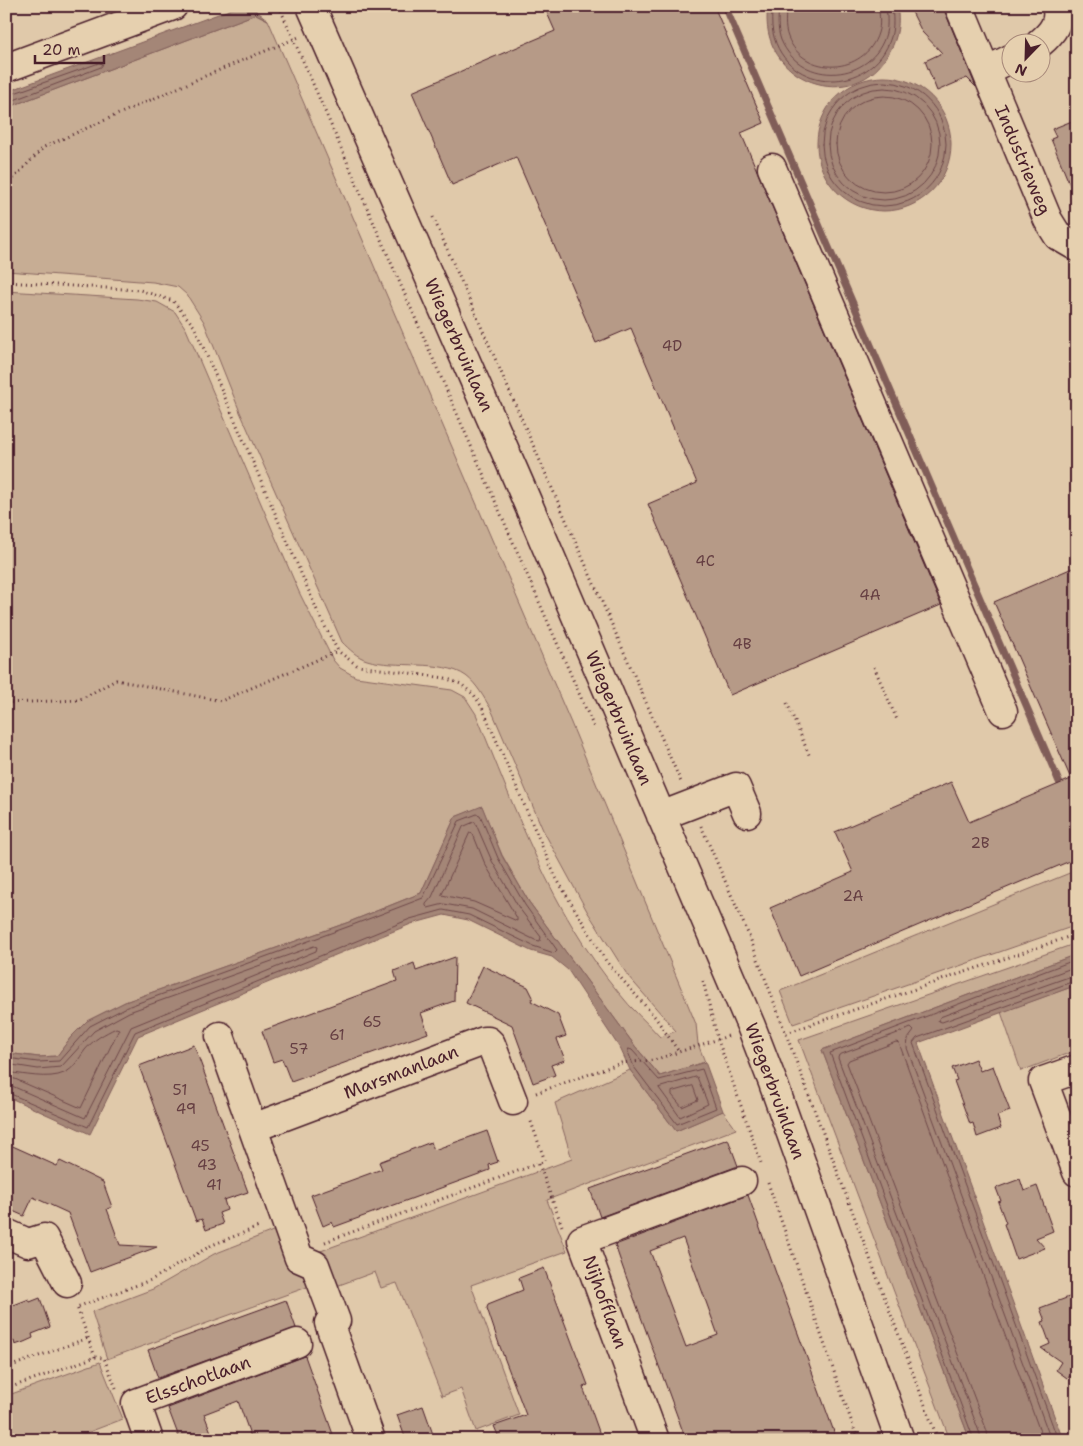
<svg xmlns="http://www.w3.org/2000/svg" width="1083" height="1446" font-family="'Shantell Sans',sans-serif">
<rect width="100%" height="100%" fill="#e0c9aa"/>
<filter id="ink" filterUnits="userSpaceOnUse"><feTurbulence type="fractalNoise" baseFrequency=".02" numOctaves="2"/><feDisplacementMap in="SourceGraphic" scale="10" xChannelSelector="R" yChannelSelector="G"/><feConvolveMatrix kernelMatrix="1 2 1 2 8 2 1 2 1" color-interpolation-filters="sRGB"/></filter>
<g filter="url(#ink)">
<path fill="#c7ad94" stroke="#886660" d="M 256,14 L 268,20 L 571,723 L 696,1024 L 698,1044 L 705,1062 L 660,1076 L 635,1046 L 529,902 L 502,855 L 482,807 L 455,817 L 421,893 L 349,922 L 125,1002 L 87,1021 L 71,1037 L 57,1056 L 39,1057 L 6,1053 L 6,291 L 137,299 L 157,302 L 175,312 L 186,329 L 299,592 L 333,660 L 340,668 L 356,677 L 452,690 L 465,697 L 476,714 C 516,811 551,911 619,993 C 631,1009 647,1022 660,1037 L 676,1031 L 628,976 L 587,911 L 543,830 L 491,709 C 484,698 477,684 466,676 C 442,659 395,669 367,660 C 357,657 349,649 342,642 L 240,412 L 204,322 L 187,295 L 178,287 L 153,282 L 6,271 L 6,108 Z
M 1077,870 L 1077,925 L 793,1024 L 780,991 Z
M 1077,943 L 1077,954 L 822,1050 L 970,1440 L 950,1440 L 799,1040 Z
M 1077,985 L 1077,1050 L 1021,1071 L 1001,1012 Z
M 630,1070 L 676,1131 L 723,1111 L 736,1129 L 547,1200 L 567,1251 L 471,1285 L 519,1415 L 476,1431 L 461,1389 L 442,1396 L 397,1283 L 381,1288 L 375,1272 L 331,1288 L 318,1252 L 572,1159 L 555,1103 Z
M 278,1229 L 308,1274 L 313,1285 L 107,1359 L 92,1312 L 153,1289 L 214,1254 Z
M 100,1362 L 123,1419 L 68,1440 L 6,1440 L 6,1396 Z"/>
<path fill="#a48677" stroke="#805d59" d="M 240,6 L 250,6 L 268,20 L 256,14 L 6,108 L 6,92 Z
M 768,6 L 897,6 C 900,22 898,37 890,51 C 856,117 756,82 768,6 Z
M817 144a67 67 0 1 1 134 0a67 67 0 1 1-134 0Z
M 482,806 L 502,856 L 529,902 L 635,1046 L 660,1076 L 705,1062 L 723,1111 L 676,1131 L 630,1070 L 621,1050 L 568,970 L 552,957 L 531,951 L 468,920 L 444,915 L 411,924 L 138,1036 L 90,1134 L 6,1096 L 6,1053 L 39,1057 L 57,1056 L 71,1037 L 87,1021 L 125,1002 L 349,922 L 421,893 L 455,817 Z
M 1077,954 L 1077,985 L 918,1043 L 1063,1440 L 970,1440 L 822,1050 Z"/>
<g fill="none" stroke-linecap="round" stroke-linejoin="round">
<path stroke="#6e4849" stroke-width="1" d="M 772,6 C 772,15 771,24 773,33 C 786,94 873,96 891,37 C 894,26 893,17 892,6
M 779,6 C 778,18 777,29 781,40 C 801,88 873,83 886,33 C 888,24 887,15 886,6
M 786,6 C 786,17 784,27 788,37 C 804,78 865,75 878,33 C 881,24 879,16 879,6
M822 144a62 62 0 1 1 124 0a62 62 0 1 1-124 0Z
M828 144a56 56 0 1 1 112 0a56 56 0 1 1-112 0Z
M836 144a48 48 0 1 1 96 0a48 48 0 1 1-96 0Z
M 6,96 L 99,63 L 103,64 L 101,67 L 6,103
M 475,822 L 492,861 L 519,908 L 541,937 L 540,941 L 535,940 L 472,909 L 444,904 L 428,908 L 426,906 L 426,904 L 432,897 L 463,827 Z
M 470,833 L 473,834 L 485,864 L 517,918 L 517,921 L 474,902 L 442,895 Z
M 1077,966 L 940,1017 L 938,1021 L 942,1022 L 1077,974
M 629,1049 L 632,1050 L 659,1080 L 702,1069 L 716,1108 L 677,1124 L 634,1067 L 628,1052 Z
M 6,1058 L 38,1062 L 59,1061 L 90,1026 L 127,1007 L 350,926 L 423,898 L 459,821 L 477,814 L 480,815 L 498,858 L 525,905 L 557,950 L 554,953 L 533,946 L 469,915 L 443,910 L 410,919 L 135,1032 L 88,1127 L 6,1092
M 6,1064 L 38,1069 L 61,1067 L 94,1031 L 129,1012 L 314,946 L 317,947 L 316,951 L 131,1027 L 85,1118 L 12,1086 L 6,1086
M 6,1072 C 23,1074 49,1080 64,1073 C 74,1069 79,1058 85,1050 C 94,1039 104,1034 116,1028 L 119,1029 L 81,1108 L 15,1079 L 6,1078
M 697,1077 L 708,1104 L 680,1117 L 659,1088 Z
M 693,1086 L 698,1100 L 682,1107 L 672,1095 L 672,1092 Z
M 974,1440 L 830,1053 L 1077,959
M 981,1440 L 980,1434 L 838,1058 L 839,1055 L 911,1028 L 914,1031 L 908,1039 L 907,1048 L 1051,1440
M 988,1440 L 987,1431 L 847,1063 L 849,1060 L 896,1042 L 899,1043 L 1043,1440
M 1058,1440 L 913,1043 L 917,1038 L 1077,980"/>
<path stroke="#805d59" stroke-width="7" d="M 725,6 L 1063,791"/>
</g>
<path fill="#b69a87" stroke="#4a1f2b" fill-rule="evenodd" d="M 544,6 L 714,6 L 764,123 L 741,133 L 941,605 L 730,695 L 648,504 L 697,483 L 631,328 L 596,343 L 516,157 L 452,185 L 412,92 L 555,31 Z
M 909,6 L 944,6 L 945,12 L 976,87 L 967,78 L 937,91 L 925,61 L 942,53 L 922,32 Z
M 1077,119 L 1077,200 L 1076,200 L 1051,139 L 1056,137 L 1052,129 Z
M 1077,566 L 1077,858 L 799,976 L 770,908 L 853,872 L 835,832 L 951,782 L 969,822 L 1071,779 L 994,602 Z
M 455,957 L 454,1001 L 421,1013 L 428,1033 L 291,1082 L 282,1059 L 273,1062 L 262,1031 L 397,981 L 394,971 L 414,963 L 416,971 Z
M 483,966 L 528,987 L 533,997 L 531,1001 L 558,1015 L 566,1036 L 557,1039 L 565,1060 L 551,1065 L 555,1075 L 533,1083 L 512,1025 L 466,1003 Z
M 194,1045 L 248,1192 L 224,1200 L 227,1210 L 219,1213 L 223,1224 L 206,1230 L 202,1219 L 196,1221 L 139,1066 Z
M 975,1059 L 980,1071 L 993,1066 L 1010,1111 L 997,1116 L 1001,1128 L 977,1137 L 973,1123 L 970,1124 L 954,1081 L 957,1080 L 952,1068 Z
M 487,1131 L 498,1162 L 489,1165 L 490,1170 L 334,1227 L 332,1222 L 323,1226 L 311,1195 L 382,1169 L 379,1162 L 431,1142 L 434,1150 Z
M 728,1139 L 738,1166 L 600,1217 L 590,1189 Z
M 6,1143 L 57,1166 L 60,1161 L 103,1182 L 112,1207 L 107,1209 L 120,1245 L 157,1247 L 90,1272 L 68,1213 L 33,1197 L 24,1216 L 6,1208 Z
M 1020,1179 L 1024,1191 L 1037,1186 L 1053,1231 L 1036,1238 L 1045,1248 L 1016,1259 L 1004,1224 L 1006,1223 L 998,1202 L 1001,1201 L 996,1188 Z
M 748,1195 L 781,1287 L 837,1440 L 686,1440 L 623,1268 L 615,1245 ZM 683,1238 L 718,1335 L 686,1347 L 650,1251 Z
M 544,1268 L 588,1385 L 583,1387 L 602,1440 L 500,1440 L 494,1426 L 526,1415 L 499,1344 L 487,1308 L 488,1304 L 523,1290 L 519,1278 Z
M 1077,1294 L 1077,1373 L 1067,1378 L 1056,1370 L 1061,1362 L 1041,1348 L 1050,1344 L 1042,1322 L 1045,1321 L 1040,1308 Z
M 40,1298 L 50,1327 L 32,1334 L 33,1338 L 24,1342 L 15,1345 L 14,1341 L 6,1343 L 6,1308 L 29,1299 L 30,1302 Z
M 286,1300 L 296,1328 L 158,1378 L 148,1350 Z
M 305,1356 L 335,1440 L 252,1440 L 238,1401 L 204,1414 L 214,1440 L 180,1440 L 168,1408 Z
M 423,1406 L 435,1440 L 406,1440 L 397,1415 Z"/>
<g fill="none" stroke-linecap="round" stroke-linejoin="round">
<defs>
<path id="minor" d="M 311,6 L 520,485 L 751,1026 L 773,1083 L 900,1440
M 959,6 L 1048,220 L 1058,236 L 1077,247
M 1040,43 C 1052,33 1061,22 1056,6
M 6,68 L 173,6
M 986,71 L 1010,59
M 772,168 L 1003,711
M 661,816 L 736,787 L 747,813
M 220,1036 L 299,1258 L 315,1265 L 336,1321 L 329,1323 L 371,1440
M 1077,1069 L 1043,1081 L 1077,1172
M 253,1128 L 484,1041 L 488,1041 L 491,1044 L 513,1101
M 6,1233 L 28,1243 L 44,1238 L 67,1283
M 149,1440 L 136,1403 L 297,1343
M 655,1440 L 582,1240 L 742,1181"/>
</defs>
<use href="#minor" stroke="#4a1f2b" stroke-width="31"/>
<path stroke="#4a1f2b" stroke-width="3" stroke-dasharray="1 4" stroke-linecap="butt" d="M 279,6 L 595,730
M 6,186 L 44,147 L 198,79 L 299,37
M 433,217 L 681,782
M 6,282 L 140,290 L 173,301 L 194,326 L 320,617 L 338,651 L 358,666 L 445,678 L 461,684 L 474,695 L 482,707 L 555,876 L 606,961 L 655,1017 L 679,1052
M 874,667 L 898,722
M 6,703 L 79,700 L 116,680 L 221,701 L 338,651
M 787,703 L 810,757
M 701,826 L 750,938 L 938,1440
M 703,981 L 718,1040 L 761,1163
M 786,1033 L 1077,934
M 536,1093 L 621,1063 L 654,1060 L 728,1036
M 539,1164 L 562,1226
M 768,1183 L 858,1440
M 325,1242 L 545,1161 L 530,1119
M 95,1357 L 77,1307 L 151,1280 L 212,1245 L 261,1226
M 6,1368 L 88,1338
M 6,1389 L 95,1357 L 104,1358 L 116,1388"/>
<use href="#minor" stroke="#e6d0af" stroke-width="28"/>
</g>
</g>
<g text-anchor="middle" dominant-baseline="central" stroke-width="4" stroke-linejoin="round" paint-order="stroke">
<g font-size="15" fill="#653e42">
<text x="672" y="346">4D</text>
<text x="705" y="561">4C</text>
<text x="870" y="595">4A</text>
<text x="742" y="644">4B</text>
<text x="980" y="843">2B</text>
<text x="853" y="896">2A</text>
<text x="372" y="1022">65</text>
<text x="337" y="1035">61</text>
<text x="299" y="1049">57</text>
<text x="180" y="1090">51</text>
<text x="186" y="1109">49</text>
<text x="200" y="1146">45</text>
<text x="207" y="1165">43</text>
<text x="214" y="1185">41</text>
</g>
<g font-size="18" fill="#4a1f2b" stroke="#e6d0af">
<text transform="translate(1023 160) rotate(67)">Industrieweg</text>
<text transform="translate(459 345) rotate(66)">Wiegerbruinlaan</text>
<text transform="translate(619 718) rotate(67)">Wiegerbruinlaan</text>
<text transform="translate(401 1072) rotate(-21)">Marsmanlaan</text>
<text transform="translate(775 1091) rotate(70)">Wiegerbruinlaan</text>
<text transform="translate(605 1302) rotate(70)">Nijhofflaan</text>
<text transform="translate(198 1380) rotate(-20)">Elsschotlaan</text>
</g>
</g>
<rect width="1083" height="1446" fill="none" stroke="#e6d0af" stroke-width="25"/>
<rect x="12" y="12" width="1058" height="1421" fill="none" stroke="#4a1f2b" stroke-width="2" filter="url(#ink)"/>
<g transform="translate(1026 58) rotate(203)"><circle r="24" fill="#e6d0af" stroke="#a8897a"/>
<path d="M0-4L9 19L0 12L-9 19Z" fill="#4a1f2b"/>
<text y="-8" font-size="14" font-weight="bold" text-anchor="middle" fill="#4a1f2b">N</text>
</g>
<path d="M35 55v8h69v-8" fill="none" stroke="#4a1f2b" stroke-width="2.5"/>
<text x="42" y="55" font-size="15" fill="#4a1f2b" stroke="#e6d0af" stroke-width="4" paint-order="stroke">20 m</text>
</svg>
